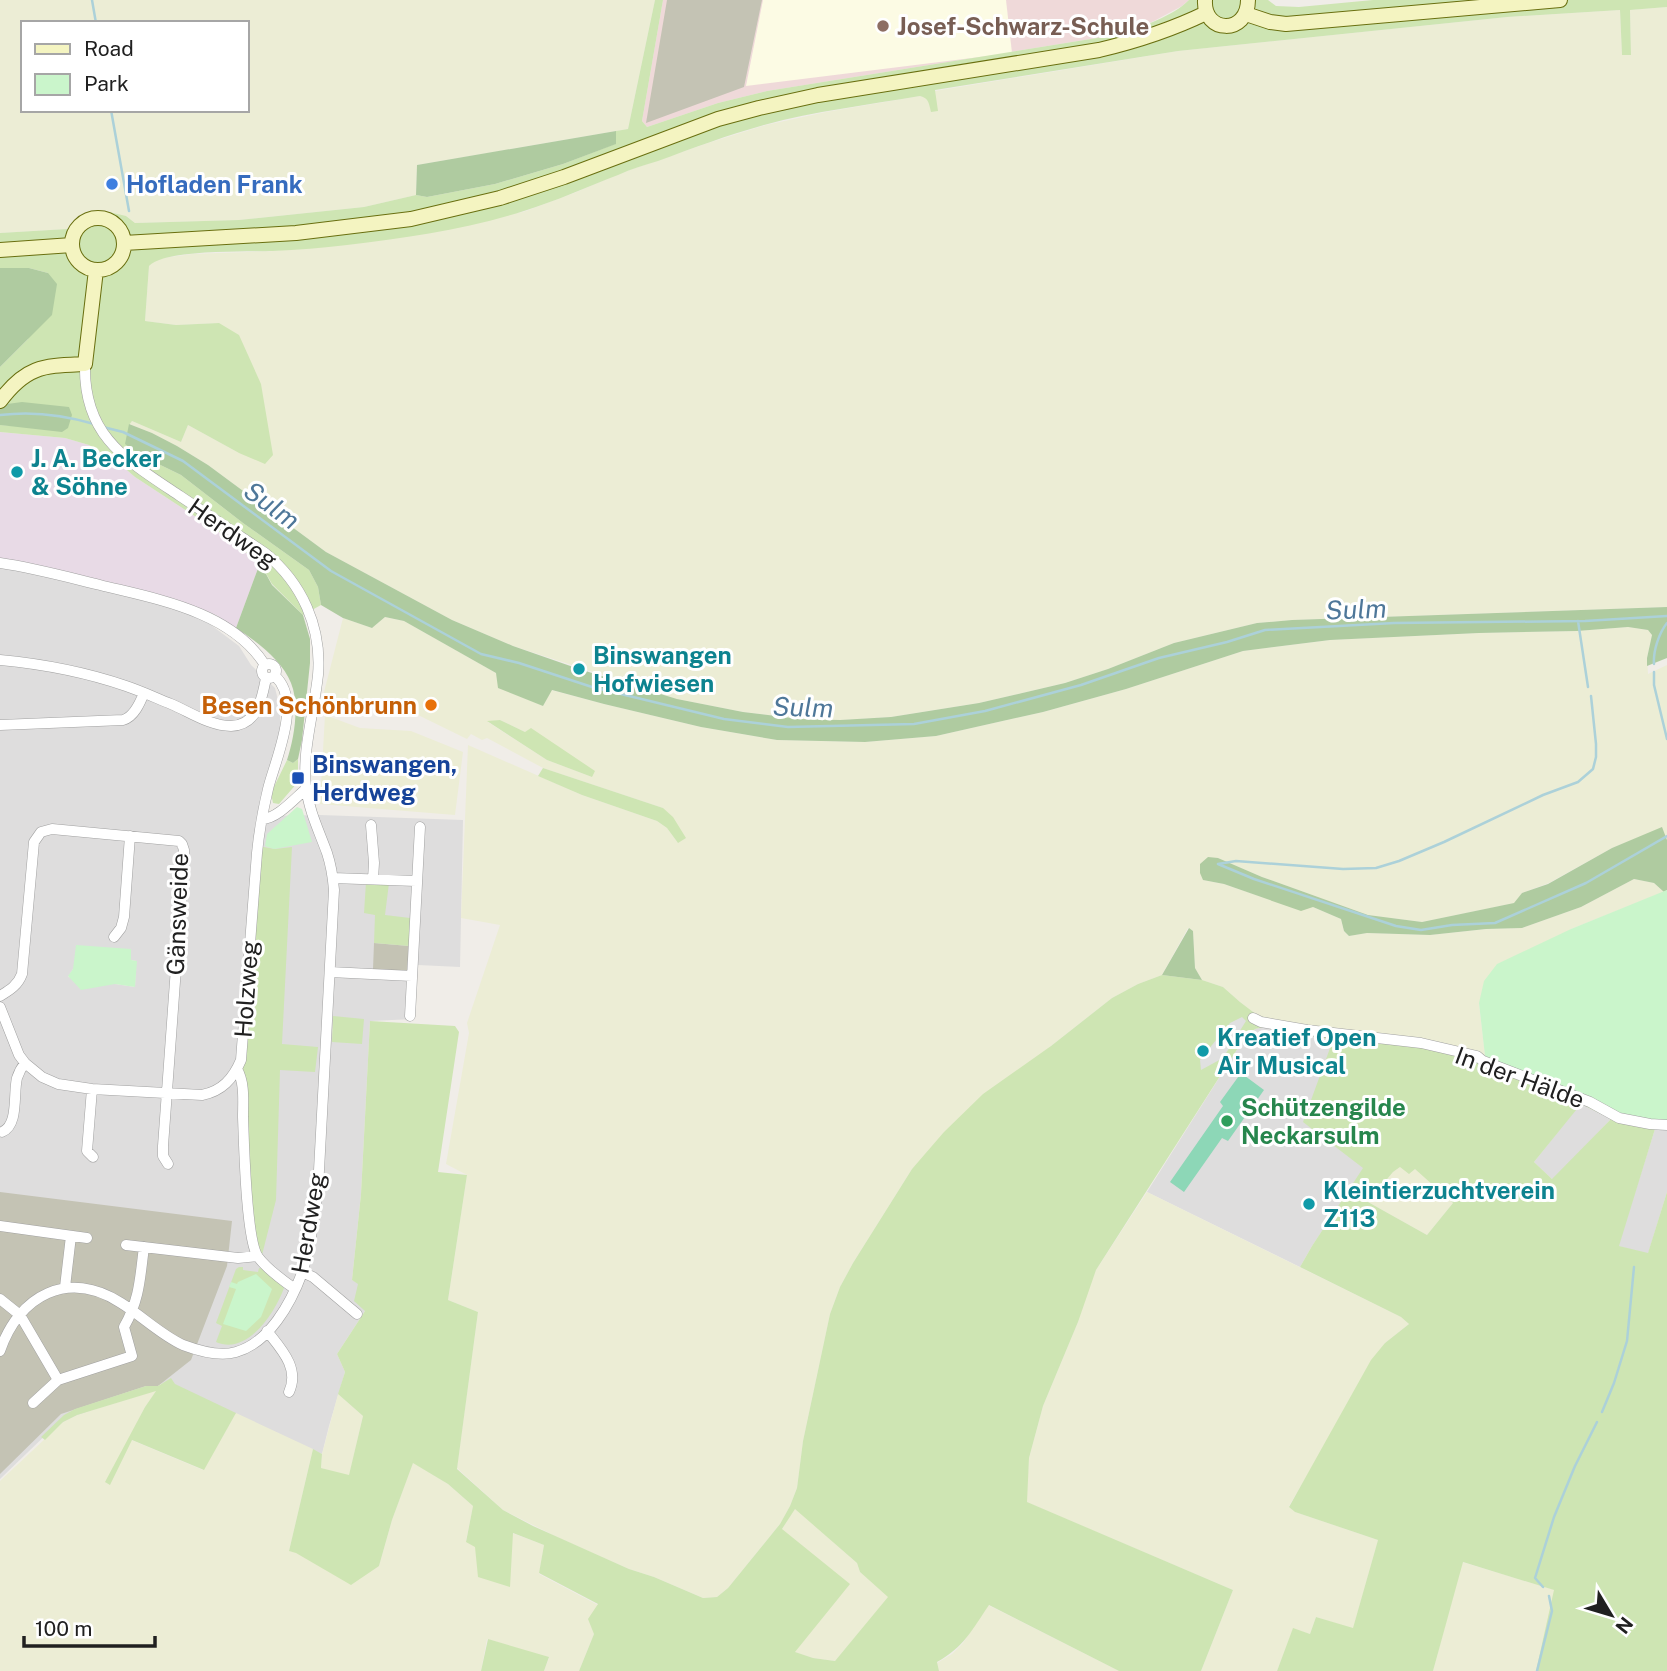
<svg xmlns="http://www.w3.org/2000/svg" width="1667" height="1671" font-family="'Public Sans',sans-serif">
<rect width="100%" height="100%" fill="#f0ede8"/>
<path fill="#dedddd" fill-rule="evenodd" d="M 0,560 L 178,610 L 203,619 L 239,646 L 251,665 L 275,688 L 280,708 L 280,734 L 259,816 L 320,815 L 463,820 L 460,967 L 418,965 L 414,1019 L 370,1021 L 361,1194 L 352,1280 L 359,1283 L 365,1311 L 337,1354 L 345,1372 L 329,1426 L 322,1454 L 168,1382 L 122,1396 L 54,1427 L 0,1479 ZM 131,950 L 131,960 L 136,961 L 135,987 L 115,984 L 109,984 L 68,977 L 73,969 Z
M 1264,1027 L 1333,1040 L 1364,1168 L 1312,1246 L 1300,1267 L 1147,1192 L 1238,1048 L 1255,1029 Z
M 1581,1103 L 1609,1118 L 1610,1120 L 1553,1180 L 1534,1162 Z
M 1667,1128 L 1667,1192 L 1648,1254 L 1618,1246 L 1655,1129 Z"/>
<path fill="#efd9d9" d="M 663,0 L 1189,0 L 1182,6 L 1154,21 L 1122,34 L 767,91 L 718,103 L 647,127 L 642,121 Z"/>
<path fill="#e8dae6" d="M 0,432 L 65,438 L 89,445 L 121,465 L 135,477 L 219,532 L 260,563 L 236,628 L 216,615 L 186,603 L 54,570 L 0,560 Z"/>
<path fill="#fcfbe4" d="M 763,0 L 1006,0 L 1012,53 L 746,86 Z"/>
<path fill="#c4c3b4" d="M 667,0 L 762,0 L 744,87 L 646,123 Z
M 374,943 L 409,946 L 407,971 L 373,969 Z
M 0,1192 L 232,1221 L 227,1266 L 191,1360 L 158,1386 L 146,1386 L 61,1414 L 0,1474 Z"/>
<path fill="#ecedd5" fill-rule="evenodd" d="M 0,0 L 655,0 L 628,129 L 417,165 L 416,195 L 364,207 L 239,220 L 135,223 L 126,216 L 78,220 L 67,229 L 0,233 ZM 23,23 L 247,23 L 247,110 L 23,110 Z
M 1667,7 L 1667,607 L 1292,620 L 1257,623 L 1174,643 L 1108,669 L 1065,683 L 979,703 L 891,717 L 840,720 L 800,719 L 743,712 L 677,699 L 513,646 L 452,620 L 326,552 L 208,465 L 177,446 L 152,433 L 129,424 L 132,421 L 181,442 L 188,425 L 239,453 L 219,323 L 176,325 L 145,321 L 149,266 L 152,262 L 163,258 L 192,254 L 275,251 L 523,212 L 574,193 L 621,173 L 708,143 L 766,125 L 826,112 L 920,96 L 925,97 L 937,111 L 935,91 L 1178,51 L 1507,17 L 1620,10 L 1622,55 L 1631,55 L 1630,10 Z
M 385,617 L 404,621 L 496,673 L 543,706 L 551,690 L 604,704 L 701,727 L 777,740 L 865,742 L 936,736 L 1043,712 L 1126,689 L 1243,651 L 1330,640 L 1479,633 L 1577,631 L 1628,627 L 1648,630 L 1652,635 L 1647,658 L 1648,674 L 1667,665 L 1667,840 L 1662,828 L 1612,848 L 1549,883 L 1522,893 L 1515,903 L 1422,922 L 1368,915 L 1262,877 L 1218,858 L 1203,880 L 1224,884 L 1259,896 L 1313,907 L 1341,919 L 1344,931 L 1349,936 L 1367,933 L 1430,935 L 1486,929 L 1522,928 L 1581,907 L 1634,879 L 1654,883 L 1664,892 L 1571,929 L 1479,1003 L 1485,1056 L 1279,1022 L 1256,1015 L 1240,1002 L 1223,987 L 1202,980 L 1195,968 L 1193,931 L 1188,928 L 1162,975 L 1138,984 L 1112,998 L 1051,1046 L 912,1169 L 853,1263 L 840,1287 L 830,1314 L 803,1441 L 797,1488 L 790,1506 L 780,1524 L 728,1588 L 717,1597 L 703,1598 L 654,1577 L 629,1569 L 559,1538 L 503,1510 L 457,1468 L 478,1312 L 448,1300 L 467,1175 L 446,1164 L 469,1033 L 467,1023 L 500,925 L 461,918 L 468,745 L 582,795 L 657,821 L 667,828 L 678,843 L 663,808 L 543,768 L 487,738 L 482,740 L 471,734 L 467,739 L 418,715 L 409,713 L 402,714 L 323,696 L 343,618 L 372,628 ZM 500,720 L 525,732 L 592,777 L 547,760 L 488,722 Z
M 325,715 L 360,728 L 411,731 L 463,752 L 455,815 L 320,804 Z
M 1400,1167 L 1415,1168 L 1453,1203 L 1427,1235 L 1368,1202 L 1393,1172 Z
M 1147,1192 L 1401,1317 L 1409,1324 L 1385,1343 L 1289,1506 L 1295,1512 L 1378,1540 L 1353,1629 L 1316,1617 L 1310,1634 L 1293,1629 L 1277,1671 L 1201,1671 L 1233,1590 L 1026,1502 L 1029,1458 L 1043,1406 L 1078,1322 L 1088,1289 L 1096,1270 Z
M 157,1390 L 145,1407 L 129,1439 L 203,1470 L 236,1413 L 313,1449 L 289,1551 L 379,1566 L 392,1520 L 413,1462 L 448,1484 L 473,1506 L 466,1541 L 512,1533 L 544,1545 L 539,1574 L 598,1605 L 594,1634 L 579,1671 L 544,1671 L 549,1658 L 487,1639 L 481,1671 L 0,1671 L 0,1481 L 63,1422 L 77,1415 Z
M 338,1394 L 363,1416 L 349,1476 L 321,1468 L 322,1454 Z
M 795,1508 L 857,1563 L 860,1572 L 889,1597 L 835,1661 L 813,1658 L 794,1652 L 782,1529 Z
M 1462,1562 L 1555,1590 L 1536,1671 L 1433,1671 Z
M 988,1605 L 1119,1671 L 939,1671 L 937,1663 L 952,1654 L 963,1643 Z"/>
<path fill="#cee5b3" fill-rule="evenodd" d="M 655,0 L 663,0 L 642,121 L 647,127 L 718,103 L 767,91 L 1122,34 C 1144,25 1172,17 1189,0 L 1268,0 L 1276,6 L 1299,7 L 1373,0 L 1667,0 L 1667,7 L 1630,10 L 1631,55 L 1622,55 L 1620,10 L 1507,17 L 1178,51 L 935,90 L 938,111 L 931,112 C 929,104 929,98 920,96 C 868,105 815,111 764,125 C 728,135 693,148 658,161 C 645,165 631,169 618,175 C 587,187 556,201 524,211 C 467,229 406,238 347,245 C 323,248 297,250 273,251 C 248,252 164,249 149,266 L 145,321 L 176,325 L 219,323 L 239,335 L 261,384 L 273,455 L 265,464 L 239,453 L 188,425 L 181,442 L 132,421 L 129,425 L 142,456 L 181,475 L 243,523 L 309,570 L 318,587 L 321,605 L 303,615 L 272,584 L 260,563 L 219,532 L 135,477 L 121,465 L 89,445 L 65,438 L 0,432 L 0,425 L 17,426 L 0,405 L 0,367 L 28,339 L 48,273 L 29,268 L 0,268 L 0,233 L 67,229 L 78,220 L 92,213 L 109,212 L 126,216 L 135,223 L 239,220 L 364,207 L 416,195 L 427,197 L 495,184 L 563,164 L 615,144 L 616,131 L 628,129 Z
M 500,720 L 525,732 L 531,728 L 595,771 L 592,777 L 547,760 L 487,721 Z
M 298,759 L 298,782 L 279,804 L 273,803 L 271,793 L 287,760 L 293,763 Z
M 543,768 L 663,808 L 673,817 L 686,838 L 678,843 L 667,828 L 657,821 L 582,795 L 538,776 Z
M 258,846 L 275,849 L 292,847 L 282,1044 L 318,1047 L 315,1072 L 280,1070 L 276,1200 L 262,1255 L 258,1251 L 252,1213 L 241,1060 Z
M 366,882 L 389,883 L 385,915 L 410,918 L 409,946 L 374,943 L 375,915 L 364,913 Z
M 1162,975 L 1202,980 L 1223,987 L 1240,1002 L 1257,1015 L 1279,1022 L 1480,1054 L 1531,1078 L 1657,1121 L 1667,1120 L 1667,1128 L 1655,1129 L 1619,1246 L 1648,1253 L 1667,1192 L 1667,1671 L 1536,1671 L 1554,1590 L 1463,1562 L 1433,1671 L 1277,1671 L 1293,1628 L 1310,1634 L 1316,1617 L 1353,1628 L 1378,1540 L 1295,1512 L 1289,1507 L 1371,1360 L 1385,1343 L 1409,1324 L 1401,1317 L 1300,1267 L 1312,1246 L 1363,1168 L 1303,1122 L 1333,1040 L 1264,1027 L 1255,1029 L 1238,1048 L 1096,1270 L 1078,1322 L 1043,1406 L 1029,1458 L 1027,1502 L 1233,1590 L 1201,1671 L 1119,1671 L 989,1605 C 972,1630 964,1647 937,1662 L 939,1671 L 579,1671 L 594,1634 L 588,1619 L 598,1604 L 539,1573 L 544,1545 L 513,1533 L 510,1587 L 478,1577 L 475,1547 L 466,1542 L 473,1506 L 448,1484 L 413,1463 L 392,1520 L 379,1566 L 351,1585 L 296,1553 L 289,1551 L 313,1449 L 322,1454 L 321,1468 L 349,1475 L 363,1416 L 338,1394 L 345,1372 L 337,1354 L 365,1311 L 354,1301 L 358,1284 L 352,1280 L 361,1194 L 370,1021 L 455,1026 L 459,1032 L 438,1172 L 467,1175 L 448,1300 L 478,1312 L 457,1469 L 503,1510 L 533,1526 L 629,1569 L 654,1577 L 703,1598 L 717,1597 L 728,1588 L 780,1524 L 790,1506 L 797,1488 L 803,1441 L 830,1314 L 840,1287 L 853,1263 L 912,1169 L 944,1132 L 983,1094 L 1051,1046 L 1112,998 L 1138,984 ZM 1581,1104 L 1609,1118 L 1610,1120 L 1552,1179 L 1534,1162 ZM 1400,1167 L 1409,1174 L 1415,1169 L 1453,1203 L 1427,1235 L 1368,1202 L 1393,1172 ZM 795,1509 L 857,1563 L 860,1572 L 888,1597 L 835,1661 L 813,1658 L 795,1652 L 850,1584 L 782,1529 Z
M 333,1016 L 364,1019 L 362,1044 L 332,1042 Z
M 239,1267 L 243,1267 L 243,1270 L 258,1272 L 259,1268 L 264,1269 L 284,1288 C 275,1313 247,1356 216,1342 L 222,1326 L 216,1323 L 236,1269 Z
M 171,1378 L 175,1384 L 236,1413 L 204,1470 L 132,1440 L 110,1485 L 105,1482 L 145,1407 L 156,1391 L 77,1415 L 63,1422 L 45,1440 L 41,1437 L 64,1415 L 75,1409 L 146,1386 L 158,1386 Z
M 488,1639 L 549,1657 L 544,1671 L 481,1671 Z"/>
<path fill="#afcba0" d="M 616,131 L 616,144 L 563,164 L 495,184 L 427,197 L 416,195 L 417,165 Z
M 0,268 L 29,268 L 48,273 L 57,284 L 52,315 L 0,367 Z
M 22,402 L 69,407 L 72,415 L 68,428 L 62,432 L 0,425 L 0,405 Z
M 129,424 L 152,433 L 177,446 L 208,465 L 326,552 L 452,620 L 513,646 L 579,669 L 677,699 L 743,712 L 800,719 L 840,720 L 891,717 L 979,703 L 1065,683 L 1108,669 L 1174,643 L 1257,623 L 1292,620 L 1667,607 L 1667,658 L 1647,666 L 1647,658 L 1652,635 L 1648,630 L 1628,627 L 1577,631 L 1479,633 L 1330,640 L 1243,651 L 1126,689 L 1043,712 L 936,736 L 865,742 L 777,740 L 701,727 L 604,704 L 552,690 L 543,706 L 498,688 L 496,673 L 404,621 L 385,617 L 372,628 L 343,618 L 321,605 L 318,587 L 309,570 L 243,523 L 181,475 L 142,456 L 125,444 Z
M 260,563 L 272,585 L 303,615 L 310,639 L 310,663 L 302,740 L 298,759 L 293,763 L 287,760 C 294,739 300,705 291,683 C 282,660 256,641 236,628 Z
M 1662,827 L 1667,840 L 1667,890 L 1664,892 L 1654,883 L 1634,879 L 1581,907 L 1522,928 L 1486,929 L 1430,935 L 1367,933 L 1349,936 L 1344,931 L 1341,919 L 1313,907 L 1301,911 L 1224,884 L 1203,880 L 1200,873 L 1200,864 L 1208,857 L 1218,858 L 1262,877 L 1368,915 L 1422,922 L 1514,903 L 1522,893 L 1548,884 L 1612,848 Z
M 1189,928 L 1193,931 L 1195,968 L 1202,980 L 1162,975 Z"/>
<path fill="#caf5cb" d="M 297,807 L 302,809 L 312,842 L 274,849 L 265,846 L 267,834 Z
M 1667,890 L 1667,1120 C 1636,1124 1607,1108 1579,1097 C 1547,1084 1516,1070 1485,1056 L 1479,1003 L 1484,981 L 1497,964 L 1571,929 Z
M 76,945 L 131,949 L 131,960 L 137,961 L 135,987 L 115,984 L 81,990 L 68,976 L 73,969 Z
M 256,1274 L 272,1289 L 261,1317 L 246,1331 L 223,1324 L 236,1289 L 229,1287 L 231,1282 L 237,1284 L 238,1282 Z"/>
<path fill="#8dd7b7" d="M 1241,1073 L 1264,1090 L 1228,1141 L 1222,1138 L 1184,1192 L 1170,1182 L 1223,1106 L 1220,1102 Z"/>
<path fill="#e0e0e0" d="M 1242,1017 L 1246,1021 L 1223,1058 L 1201,1070 L 1200,1060 L 1212,1045 L 1230,1023 Z"/>
<g fill="none" stroke-linecap="round" stroke-linejoin="round">
<path stroke="#acd1d9" stroke-width="2.5" d="M 92,0 L 96,23
M 111,110 L 129,211
M 0,415 C 31,411 64,415 94,424
M 103,427 L 123,432 L 183,461 L 331,571 L 481,654 L 519,663 L 592,687 L 724,719 L 788,727 L 914,724 L 985,711 L 1081,685 L 1159,658 L 1227,642 L 1265,630 L 1394,623 L 1585,621 L 1667,616
M 1578,621 L 1588,687
M 1654,664 C 1653,651 1659,633 1667,623
M 1654,672 L 1654,685 L 1667,739
M 1218,864 L 1254,879 L 1396,926 L 1421,930 L 1452,925 L 1495,923 L 1586,883 L 1667,836
M 1218,864 L 1236,861 L 1343,869 L 1376,868 L 1399,861 L 1444,842 L 1543,795 L 1578,782 L 1593,769 L 1596,757 L 1596,744 L 1591,696
M 1602,1412 L 1614,1383 L 1627,1341 L 1634,1267
M 1543,1587 L 1535,1578 L 1554,1517 L 1575,1466 L 1597,1422
M 1537,1671 L 1552,1611 L 1549,1596"/>
<defs>
<path id="street" d="M 0,563 C 34,568 67,577 100,585 C 156,599 231,611 265,665
M 0,660 C 43,664 85,672 126,686 C 141,691 156,698 171,704 C 190,712 210,726 231,726 C 258,725 262,698 266,678
M262 671a7 7 0 1 1 14 0a7 7 0 1 1-14 0Z
M 0,725 L 123,720 C 134,717 140,703 144,693
M 262,819 C 277,819 295,798 307,788
M 371,825 L 374,863 L 373,879
M 333,878 L 416,881
M 114,937 L 121,928 L 124,917 L 130,836
M 330,972 L 412,976
M 0,996 C 10,990 18,985 22,974 L 34,842 L 41,832 L 52,829 L 179,841 L 182,844 L 184,850 L 184,858 L 163,1146 L 163,1156 L 168,1164
M 0,1007 L 19,1055 L 25,1063 L 42,1077 L 58,1084 L 92,1089 L 202,1095 C 222,1091 233,1079 241,1060 L 257,853 C 259,832 263,810 268,789 C 275,760 303,701 275,676
M 410,1016 L 420,827
M 1253,1018 L 1261,1022 L 1307,1030 L 1421,1043 L 1477,1056 L 1483,1061 L 1590,1102 L 1619,1118 L 1650,1124 L 1667,1125
M 237,1069 C 245,1083 243,1101 243,1117 C 244,1142 246,1240 258,1257 C 268,1270 282,1280 295,1289
M 92,1089 L 87,1151 L 93,1157
M 2,1132 C 19,1125 13,1094 17,1078 C 19,1072 21,1068 25,1063
M 0,1226 L 87,1238
M 126,1245 L 238,1258 L 257,1256
M 302,1272 L 313,1277 L 357,1314
M 65,1287 L 71,1236
M 0,1299 L 20,1315 L 58,1380
M 267,1331 C 281,1349 300,1368 289,1392
M 0,1351 C 19,1295 68,1269 121,1303 C 142,1316 161,1335 183,1345 C 199,1351 219,1357 236,1352 C 269,1343 291,1303 302,1273 C 311,1246 314,1217 318,1189 L 334,890 C 333,878 331,865 327,853 C 319,831 309,811 306,787 C 302,749 314,713 318,675 C 322,627 302,583 265,553 C 237,534 208,515 180,496 C 126,460 83,436 85,364
M 33,1403 L 58,1380 L 132,1356 L 124,1327 C 140,1299 140,1277 144,1247"/>
<path id="secondary" d="M 1205,0 C 1203,34 1248,35 1248,0
M 1246,14 L 1270,22 L 1286,24 L 1560,0
M72 244a26 26 0 1 1 52 0a26 26 0 1 1-52 0Z
M 124,243 L 296,233 L 411,219 L 500,198 L 564,177 L 718,119 L 759,108 L 818,95 L 1099,50 C 1137,41 1171,30 1206,13
M 0,250 L 72,245
M 0,401 C 27,365 44,366 85,364 L 96,270"/>
</defs>
<use href="#street" stroke="#a1a1a1" stroke-width="11"/>
<use href="#secondary" stroke="#696f0f" stroke-width="16"/>
<use href="#street" stroke="#fff" stroke-width="10"/>
<use href="#secondary" stroke="#f4f4c1" stroke-width="14"/>
</g>
<circle fill="#8d6e63" stroke="#fff" stroke-width="2.5" cx="883" cy="26" r="7"/>
<circle fill="#3f7fe0" stroke="#fff" stroke-width="2.5" cx="112" cy="184" r="7"/>
<g fill="#0f9aa8" stroke="#fff" stroke-width="2.5">
<circle cx="17" cy="472" r="7"/>
<circle cx="579" cy="669" r="7"/>
<circle cx="1203" cy="1051" r="7"/>
<circle cx="1309" cy="1204" r="7"/>
</g>
<circle fill="#e8710a" stroke="#fff" stroke-width="2.5" cx="431" cy="705" r="7"/>
<rect fill="#1a4fb4" stroke="#fff" stroke-width="2.5" x="291" y="771" width="14" height="14" rx="3.5"/>
<circle fill="#2e9e5b" stroke="#fff" stroke-width="2.5" cx="1227" cy="1121" r="7"/>
<g text-anchor="middle" dominant-baseline="central" stroke-width="6" stroke-linejoin="round" paint-order="stroke">
<g font-size="24" font-weight="bold" fill="#785e54" stroke="#fff" text-anchor="start">
<text x="897" y="26">Josef-Schwarz-Schule</text>
</g>
<g font-size="24" font-weight="bold" fill="#366cbe" stroke="#fff" text-anchor="start">
<text x="126" y="184">Hofladen Frank</text>
</g>
<g font-size="24" font-weight="bold" fill="#0d838f" stroke="#fff" text-anchor="start">
<text x="31" y="458">J. A. Becker<tspan x="31" dy="28">&amp; Söhne</tspan></text>
<text x="593" y="655">Binswangen<tspan x="593" dy="28">Hofwiesen</tspan></text>
<text x="1217" y="1037">Kreatief Open<tspan x="1217" dy="28">Air Musical</tspan></text>
<text x="1323" y="1190">Kleintierzuchtverein<tspan x="1323" dy="28">Z113</tspan></text>
</g>
<g font-size="24" fill="#202020" stroke="#fff">
<text transform="translate(233 533) rotate(35)">Herdweg</text>
<text transform="translate(177 914) rotate(-88)">Gänsweide</text>
<text transform="translate(246 989) rotate(-86)">Holzweg</text>
<text transform="translate(1520 1077) rotate(20)">In der Hälde</text>
<text transform="translate(308 1223) rotate(-80)">Herdweg</text>
</g>
<g font-size="24" font-weight="bold" fill="#c56008" stroke="#fff" text-anchor="end">
<text x="417" y="705">Besen Schönbrunn</text>
</g>
<g font-size="24" font-weight="bold" fill="#164399" stroke="#fff" text-anchor="start">
<text x="312" y="764">Binswangen,<tspan x="312" dy="28">Herdweg</tspan></text>
</g>
<g font-size="24" font-weight="bold" fill="#27864d" stroke="#fff" text-anchor="start">
<text x="1241" y="1107">Schützengilde<tspan x="1241" dy="28">Neckarsulm</tspan></text>
</g>
<g font-size="26" font-style="italic" fill="#4e7799" stroke="#fff">
<text transform="translate(272 505) rotate(36)">Sulm</text>
<text transform="translate(1356 609) rotate(-2)">Sulm</text>
<text transform="translate(803 707) rotate(2)">Sulm</text>
</g>
</g>
<rect x="21" y="21" width="228" height="91" fill="#ffffff" stroke="#a6a6a6" stroke-width="2"/>
<rect x="35" y="44" width="35" height="10" fill="#f4f4c1" stroke="#a6a6a6" stroke-width="2"/>
<text x="84" y="56" font-size="21" fill="#202020">Road</text>
<rect x="35" y="74" width="35" height="21" fill="#caf5cb" stroke="#a6a6a6" stroke-width="2"/>
<text x="84" y="91" font-size="21" fill="#202020">Park</text>
<g transform="translate(1611 1615) rotate(128)" stroke="#ffffff" stroke-width="5" paint-order="stroke">
<path d="M0-5L12 26L0 18L-12 26Z" fill="#202020"/>
<text y="-10" font-size="19" font-weight="bold" text-anchor="middle" fill="#202020">N</text>
</g>
<path d="M24 1636v10h131v-10" fill="none" stroke="#202020" stroke-width="3.5"/>
<text x="35" y="1636" font-size="21" fill="#202020" stroke="#ffffff" stroke-width="5" paint-order="stroke">100 m</text>
</svg>
